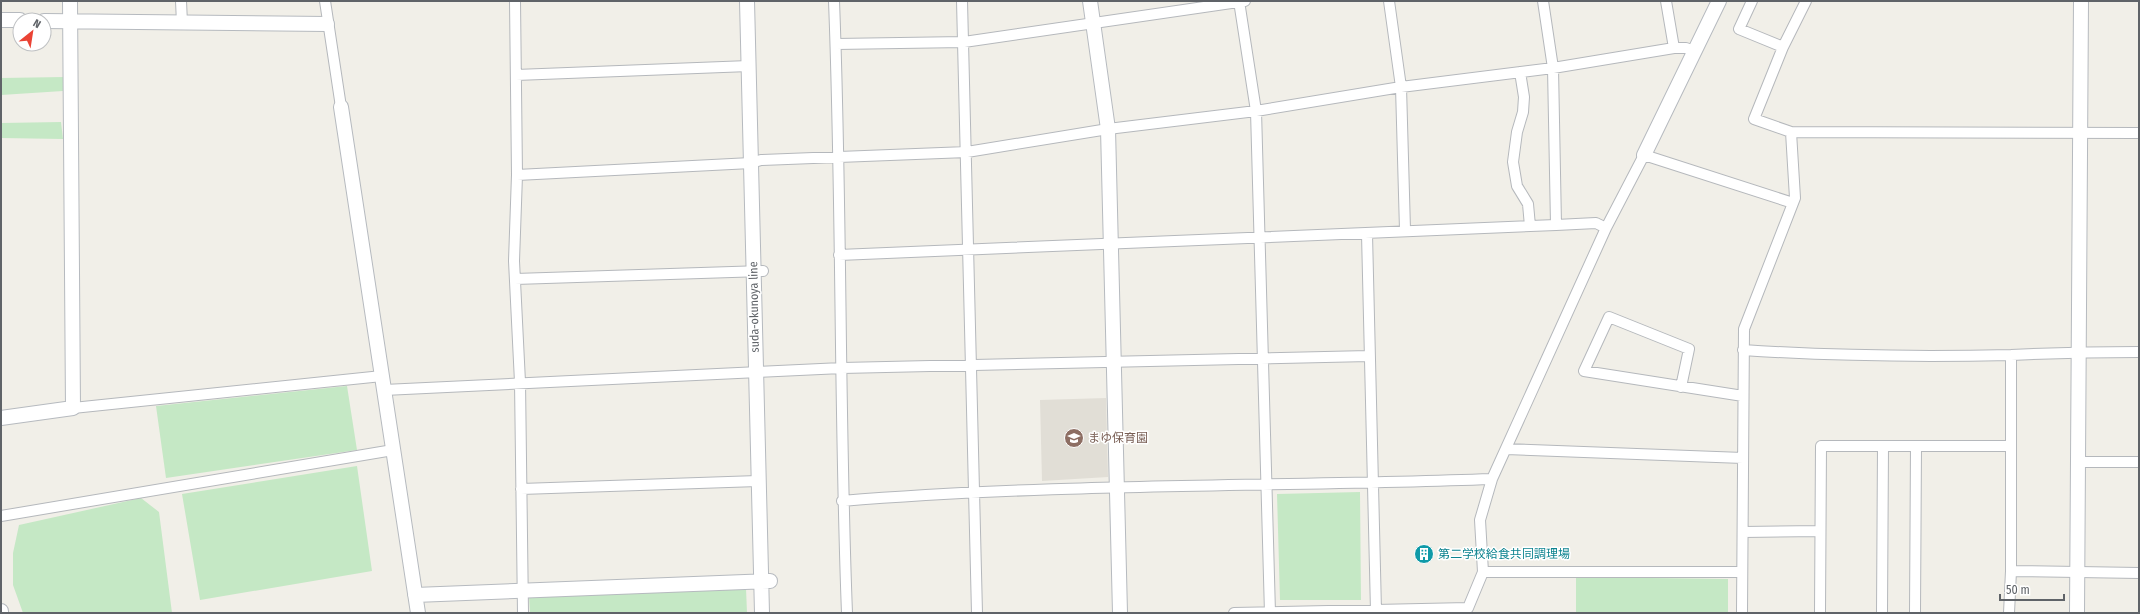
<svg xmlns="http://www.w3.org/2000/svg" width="2140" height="614" font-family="'Fira Sans Condensed','Noto Sans JP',sans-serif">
<rect width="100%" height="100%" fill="#f1efe8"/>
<path fill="#e1ded6" d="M 1106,398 L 1108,477 L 1042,481 L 1040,400 Z"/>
<path fill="#c5e8c5" d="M 64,77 L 63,91 L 1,95 L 1,78 Z
M 61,122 L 63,139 L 1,138 L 1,123 Z
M 347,386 L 357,450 L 166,478 L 156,406 Z
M 357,466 L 372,571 L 200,600 L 182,494 Z
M 1360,492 L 1361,600 L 1280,600 L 1277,494 Z
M 141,498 L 159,512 L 172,613 L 23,613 L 13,585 L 13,553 L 19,525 Z
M 1576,577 L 1728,579 L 1728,613 L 1576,613 Z
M 746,588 L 747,613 L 530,613 L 529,596 Z"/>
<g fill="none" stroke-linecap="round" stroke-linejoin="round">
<defs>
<path id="street" d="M 181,1 L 182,23
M 325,1 L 341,107
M 515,1 L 517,175 L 514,261 L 520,382 L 523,613
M 834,1 C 842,205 839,409 847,613
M 962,1 L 977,613
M 1239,1 L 1256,111 L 1270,613
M 1389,1 L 1401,87 L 1405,230
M 1543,1 L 1553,68 L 1556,225
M 1666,1 L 1674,48
M 1752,1 L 1739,29 L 1783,47
M 836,44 L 964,42 L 1245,1
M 1520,72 L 1524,97 L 1523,112 L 1517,132 L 1513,162 L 1517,186 L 1528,204 L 1530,226
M 516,75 L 749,66
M 1791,132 L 2139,133
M 517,175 L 751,163 L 761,160 L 967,152 L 1108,129 L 1256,111 L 1401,87 L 1553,68 L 1674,48 L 1686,48 L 1694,51
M 1367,234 L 1376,611
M 839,255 L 1556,225 L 1596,223 L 1606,228
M 515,279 L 763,271
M 1743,350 C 1832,356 1922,357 2011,355 C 2054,353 2096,352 2139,352
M 1681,387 L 1689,349 L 1609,317 L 1584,371 L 1743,396
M 384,390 L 842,368 L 1369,356
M 73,408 L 382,376
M 1506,449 L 1743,458
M 2078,462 L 2139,462
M 521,489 L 758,481
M 842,501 C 1058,483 1276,487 1492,479
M 1,516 L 393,450
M 1743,532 L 1820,531
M 2011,571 L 2139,573
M 1483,572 L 1742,572
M 1234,613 L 1468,608 L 1483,572 L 1480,520 L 1492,479 L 1606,228 L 1644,155 L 1793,203
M 1742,613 L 1744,329 L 1795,198 L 1791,132 L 1754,119 L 1783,47 L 1806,1
M 1820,613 L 1821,446 L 2010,446
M 1882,613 L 1883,446
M 1915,613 L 1916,446
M 2009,613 L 2011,571 L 2011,355"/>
<path id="secondary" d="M 747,1 L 762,613
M 1090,1 L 1108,129 L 1120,613
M 1,20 L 20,20
M 44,21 L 327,24
M 341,107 L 418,613
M 1644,155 L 1719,1
M 1,418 L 73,408 L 70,1
M 415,595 L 770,581
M 1,611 L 1,613
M 2077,613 L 2081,1"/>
</defs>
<use href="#street" stroke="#b5b8bc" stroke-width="12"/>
<use href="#secondary" stroke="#b6babf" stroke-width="16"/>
<use href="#street" stroke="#fff" stroke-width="10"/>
<use href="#secondary" stroke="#fff" stroke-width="14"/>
</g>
<defs>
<symbol id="school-disc" viewBox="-11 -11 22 22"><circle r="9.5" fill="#8d6e63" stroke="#fff"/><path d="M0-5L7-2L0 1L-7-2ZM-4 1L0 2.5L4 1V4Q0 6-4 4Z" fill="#fff"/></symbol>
<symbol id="building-disc" viewBox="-11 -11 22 22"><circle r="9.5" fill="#0f9aa8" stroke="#fff"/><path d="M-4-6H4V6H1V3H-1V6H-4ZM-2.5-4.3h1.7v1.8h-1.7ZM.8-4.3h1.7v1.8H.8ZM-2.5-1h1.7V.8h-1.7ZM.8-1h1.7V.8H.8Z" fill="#fff"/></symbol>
</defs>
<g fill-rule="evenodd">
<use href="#school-disc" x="1063" y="427" width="22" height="22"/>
<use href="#building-disc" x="1413" y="543" width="22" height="22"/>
</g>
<g text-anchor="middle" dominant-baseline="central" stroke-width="3" stroke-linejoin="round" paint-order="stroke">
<g font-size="12" fill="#5f6368" stroke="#fff">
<text transform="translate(754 307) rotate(-91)">suda-okunoya line</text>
</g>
<g font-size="12" fill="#785e54" stroke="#fff" text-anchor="start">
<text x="1088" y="438">まゆ保育園</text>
</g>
<g font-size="12" fill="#0d838f" stroke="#fff" text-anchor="start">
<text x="1438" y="554">第二学校給食共同調理場</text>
</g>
</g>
<rect width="2140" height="614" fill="none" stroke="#5f6368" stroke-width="4"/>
<g transform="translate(32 32) rotate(30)"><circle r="19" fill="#ffffff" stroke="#bfc1c3"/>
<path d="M0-3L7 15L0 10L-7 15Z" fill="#ea4335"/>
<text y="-6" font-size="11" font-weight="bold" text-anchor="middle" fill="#5f6368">N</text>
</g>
<path d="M2000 594v6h64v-6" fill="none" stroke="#5f6368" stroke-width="2"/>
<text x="2006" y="594" font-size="12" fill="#5f6368" stroke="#ffffff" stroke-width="3" paint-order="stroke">50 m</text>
</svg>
